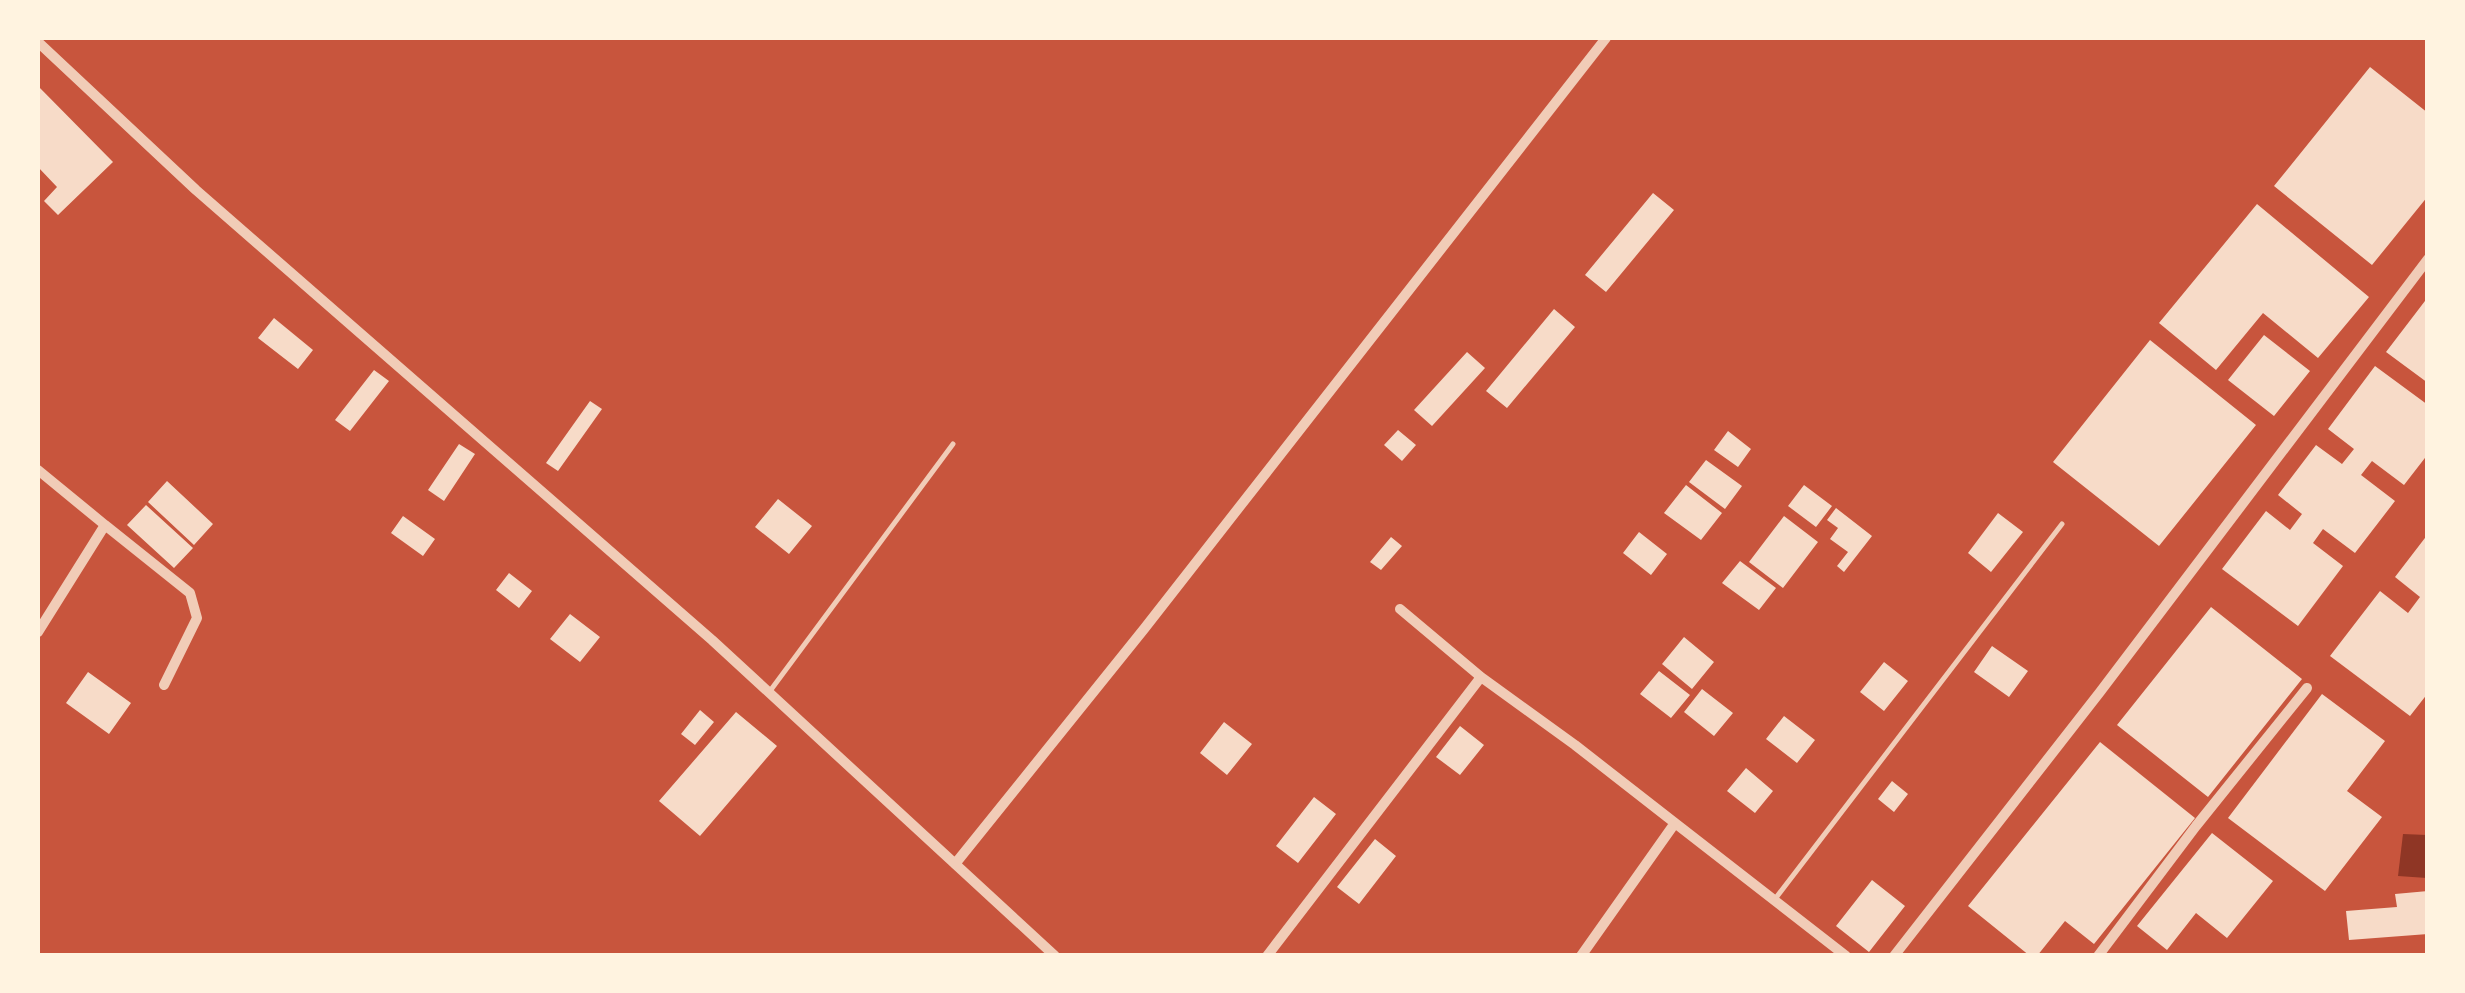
<svg xmlns="http://www.w3.org/2000/svg" width="2465" height="993" font-family="'Asap Condensed',sans-serif">
<rect width="100%" height="100%" fill="#c8553d"/>
<path fill="#8f3625" d="M 2403,834 L 2427,835 L 2427,878 L 2398,876 Z"/>
<path fill="#f7dbc8" d="M 2370,67 L 2428,113 L 2428,196 L 2372,265 L 2274,186 Z
M 38,86 L 113,162 L 58,215 L 44,201 L 57,187 L 38,167 Z
M 1653,193 L 1674,210 L 1606,292 L 1585,275 Z
M 2257,204 L 2369,297 L 2318,358 L 2263,313 L 2216,370 L 2159,323 Z
M 2428,297 L 2428,383 L 2386,352 Z
M 1554,309 L 1575,327 L 1507,408 L 1486,391 Z
M 274,318 L 313,350 L 298,369 L 258,338 Z
M 2264,335 L 2310,371 L 2274,416 L 2228,380 Z
M 2150,340 L 2256,425 L 2159,546 L 2053,462 Z
M 1467,352 L 1485,368 L 1432,426 L 1414,410 Z
M 2375,366 L 2428,405 L 2428,454 L 2404,485 L 2372,461 L 2361,475 L 2395,501 L 2355,553 L 2323,529 L 2313,543 L 2343,566 L 2298,626 L 2222,569 L 2266,511 L 2290,530 L 2302,514 L 2278,495 L 2316,445 L 2342,464 L 2354,449 L 2328,429 Z
M 374,370 L 389,381 L 350,431 L 335,420 Z
M 590,401 L 602,409 L 558,471 L 546,463 Z
M 1398,430 L 1416,445 L 1402,461 L 1384,445 Z
M 1728,431 L 1751,449 L 1738,467 L 1714,450 Z
M 459,444 L 475,454 L 444,501 L 428,490 Z
M 1706,460 L 1742,486 L 1725,509 L 1689,482 Z
M 167,481 L 213,524 L 194,545 L 148,502 Z
M 1686,485 L 1722,513 L 1701,540 L 1664,513 Z
M 1804,485 L 1832,506 L 1816,527 L 1788,506 Z
M 778,499 L 812,526 L 789,554 L 755,527 Z
M 146,505 L 193,548 L 174,568 L 127,525 Z
M 1836,508 L 1872,536 L 1844,572 L 1837,566 L 1848,552 L 1830,539 L 1838,528 L 1827,520 Z
M 1998,513 L 2023,532 L 1991,572 L 1968,553 Z
M 403,516 L 435,539 L 423,556 L 391,533 Z
M 1784,516 L 1818,542 L 1783,588 L 1749,562 Z
M 1639,532 L 1667,554 L 1651,575 L 1623,553 Z
M 2428,534 L 2428,693 L 2410,716 L 2330,656 L 2380,591 L 2408,613 L 2420,597 L 2395,577 Z
M 1391,537 L 1402,546 L 1381,570 L 1370,562 Z
M 1740,561 L 1776,588 L 1759,610 L 1722,583 Z
M 509,573 L 532,591 L 519,608 L 496,590 Z
M 2211,607 L 2302,679 L 2208,797 L 2117,725 Z
M 570,614 L 600,637 L 580,662 L 550,639 Z
M 1684,637 L 1714,662 L 1692,689 L 1662,664 Z
M 1992,646 L 2028,671 L 2009,697 L 1974,672 Z
M 1884,662 L 1908,681 L 1884,711 L 1860,692 Z
M 1659,671 L 1690,695 L 1671,718 L 1640,694 Z
M 88,672 L 131,703 L 109,734 L 66,703 Z
M 1702,689 L 1733,713 L 1714,736 L 1684,712 Z
M 2322,694 L 2385,741 L 2347,791 L 2382,817 L 2325,891 L 2228,818 Z
M 700,710 L 714,722 L 695,745 L 681,734 Z
M 736,712 L 777,746 L 700,836 L 659,801 Z
M 1784,716 L 1815,740 L 1797,763 L 1766,739 Z
M 1224,722 L 1252,744 L 1227,775 L 1200,753 Z
M 1460,726 L 1484,745 L 1460,775 L 1436,757 Z
M 2100,742 L 2195,818 L 2094,944 L 2065,921 L 2037,956 L 2030,956 L 1968,906 Z
M 1746,768 L 1773,791 L 1755,813 L 1727,791 Z
M 1892,781 L 1908,794 L 1894,812 L 1878,799 Z
M 1314,797 L 1336,814 L 1298,863 L 1276,846 Z
M 2212,833 L 2273,881 L 2227,938 L 2196,913 L 2167,950 L 2137,926 Z
M 1375,839 L 1396,856 L 1359,904 L 1337,887 Z
M 1872,880 L 1905,906 L 1869,952 L 1836,926 Z
M 2428,891 L 2428,934 L 2349,940 L 2346,911 L 2397,907 L 2395,894 Z"/>
<g fill="none" stroke-linecap="round" stroke-linejoin="round">
<path stroke="#f1ccb7" stroke-width="5" d="M 770,691 L 953,444
M 1775,899 L 2062,524"/>
<path stroke="#f1ccb7" stroke-width="10" d="M 38,42 L 196,190 L 712,640 L 1055,956
M 38,470 L 105,525 L 38,632
M 105,525 L 190,593 L 197,618 L 164,685
M 1400,609 L 1481,677 L 1575,745 L 1675,823
M 955,864 L 1144,629 L 1606,38
M 1267,956 L 1481,677
M 1581,956 L 1675,823 L 1846,956
M 1894,956 L 2100,692 L 2428,259
M 2098,956 L 2196,826 L 2307,688"/>
</g>
<rect width="2465" height="993" fill="none" stroke="#fff3e0" stroke-width="80"/>
</svg>
